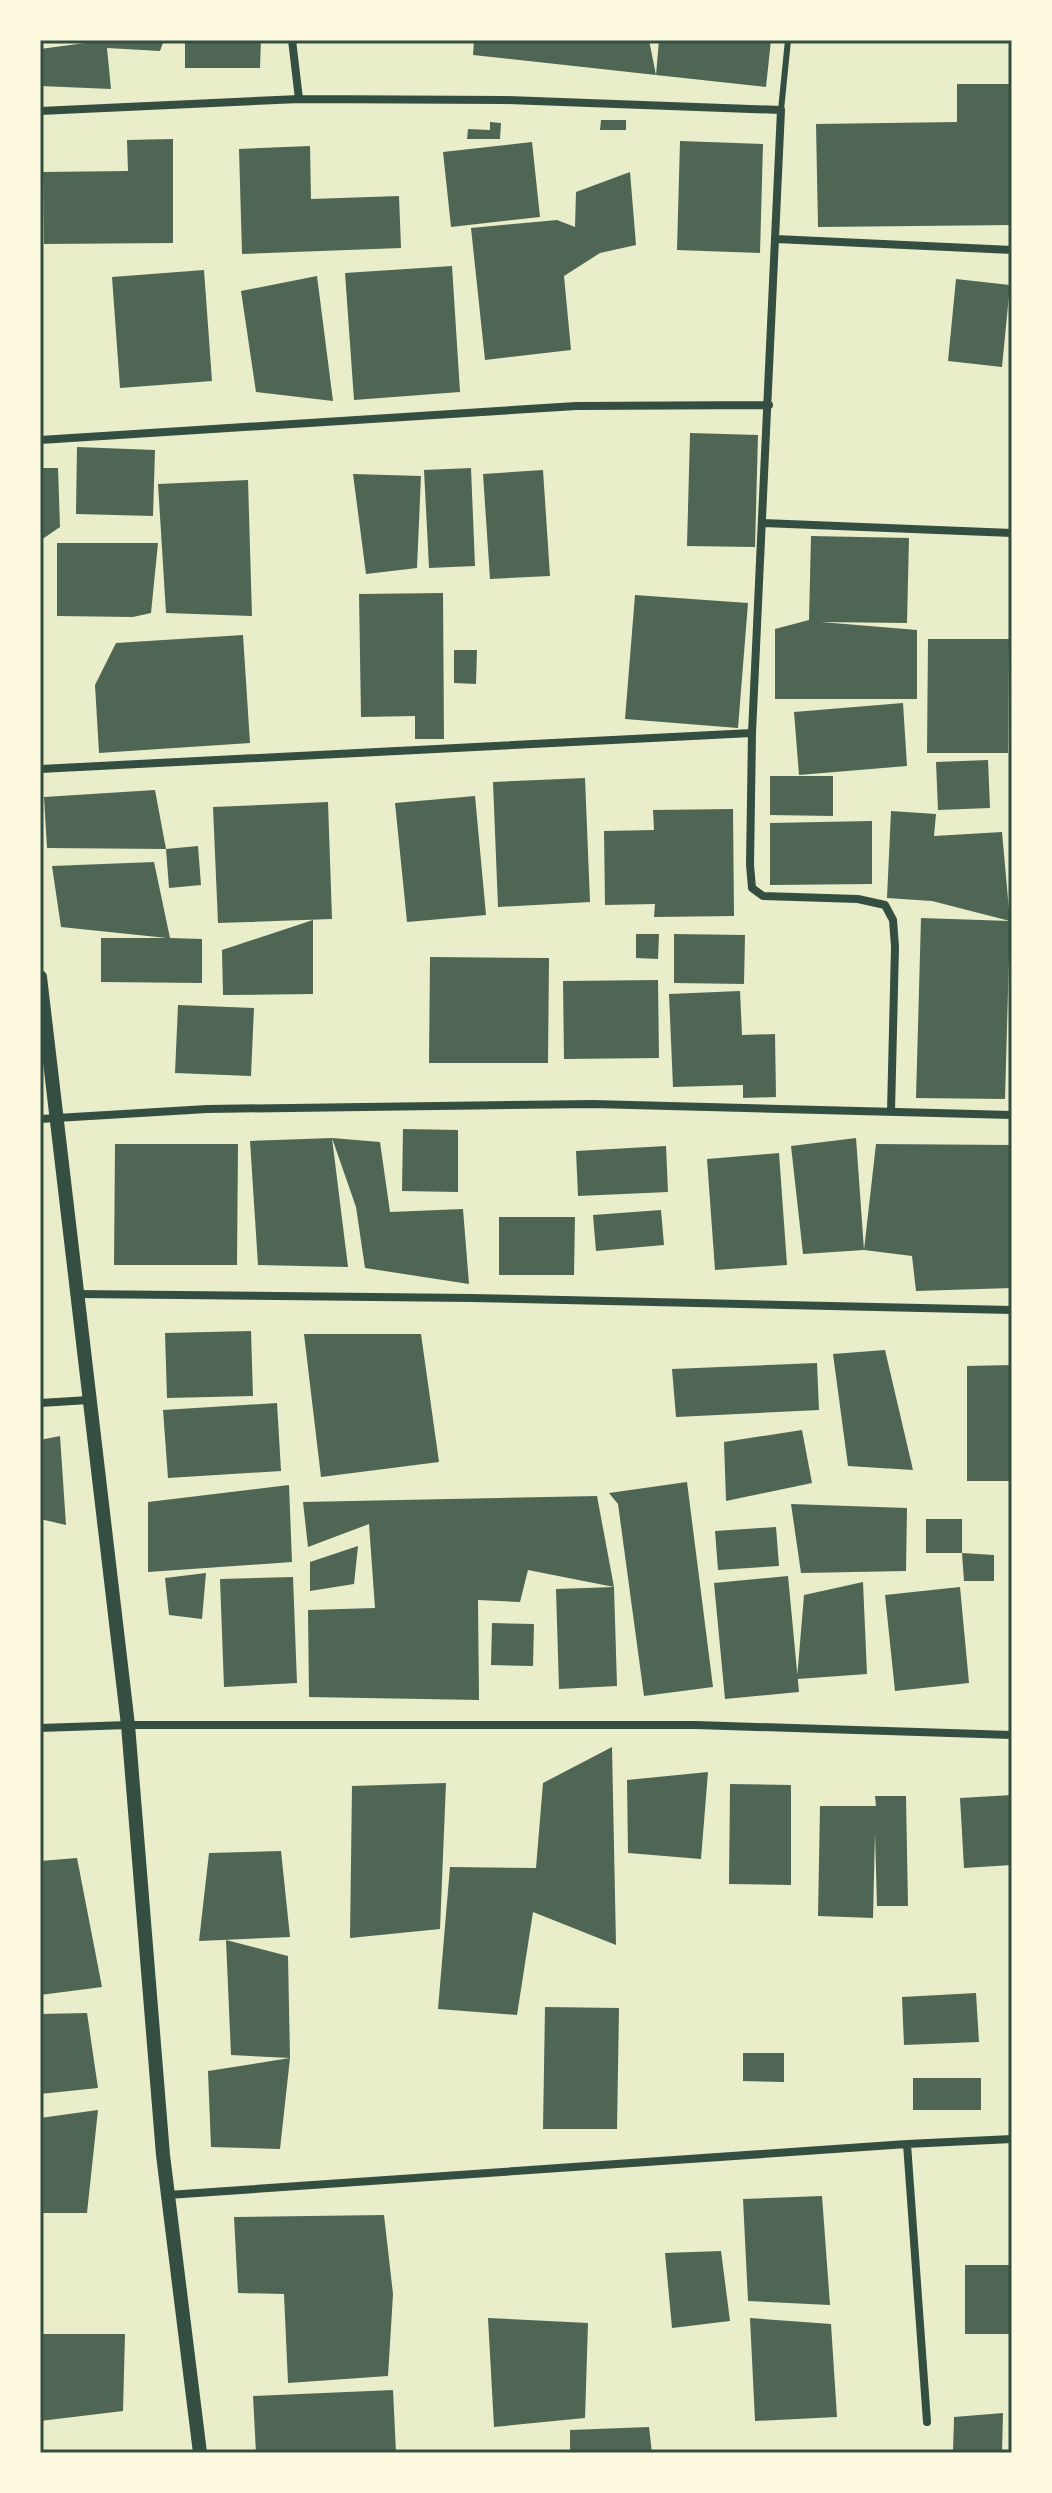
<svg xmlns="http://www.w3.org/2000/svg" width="1052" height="2493" font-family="'Golos Text',sans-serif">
<rect width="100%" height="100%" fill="#e9edc9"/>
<path fill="#4f6655" d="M 108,40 L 164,40 L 160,51 L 107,48 L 111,89 L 40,86 L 40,49 Z
M 185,40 L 261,40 L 260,68 L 185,68 Z
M 474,40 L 649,40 L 656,75 L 473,55 Z
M 659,40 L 771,40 L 766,87 L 656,75 Z
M 957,84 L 1012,84 L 1012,225 L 818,227 L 816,124 L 957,122 Z
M 601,120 L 626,120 L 626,130 L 600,130 Z
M 490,122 L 501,123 L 500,139 L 467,139 L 468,129 L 490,130 Z
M 173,139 L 173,243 L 44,244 L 43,172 L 128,171 L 127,140 Z
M 680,141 L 763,144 L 760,253 L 677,250 Z
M 532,142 L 540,217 L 451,227 L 443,152 Z
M 310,146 L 311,199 L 399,196 L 401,248 L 242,254 L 239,149 Z
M 630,172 L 636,245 L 600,253 L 564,276 L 571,350 L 485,360 L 471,228 L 557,220 L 575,227 L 576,192 Z
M 452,266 L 460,392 L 354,400 L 345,273 Z
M 204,270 L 212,381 L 120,388 L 112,277 Z
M 317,276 L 333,401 L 256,392 L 241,291 Z
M 956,279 L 1010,285 L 1002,367 L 948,361 Z
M 690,433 L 758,435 L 755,547 L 687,546 Z
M 77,447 L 155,450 L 153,516 L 76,514 Z
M 40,468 L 58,468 L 60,527 L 44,538 L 40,538 Z
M 471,468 L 475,566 L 429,568 L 424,470 Z
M 543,470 L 550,576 L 490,579 L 483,474 Z
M 353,474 L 421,476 L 417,568 L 366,574 Z
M 248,480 L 252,616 L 166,613 L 158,484 Z
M 811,536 L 909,538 L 907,623 L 821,622 L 917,630 L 917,699 L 775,699 L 775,629 L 809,620 Z
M 57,543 L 158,543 L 151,613 L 133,617 L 57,616 Z
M 443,593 L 444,739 L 415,739 L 415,716 L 361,717 L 359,594 Z
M 635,595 L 748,603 L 738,728 L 625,719 Z
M 243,635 L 250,743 L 99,753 L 95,685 L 116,643 Z
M 928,639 L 1009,639 L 1008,753 L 927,753 Z
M 454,650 L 477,650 L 476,684 L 454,683 Z
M 903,703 L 907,766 L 799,775 L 794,712 Z
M 988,760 L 990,808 L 938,810 L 936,762 Z
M 770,776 L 833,776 L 833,816 L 770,815 Z
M 585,778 L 590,902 L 498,907 L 493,782 Z
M 155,790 L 166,849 L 47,848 L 44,797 Z
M 475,796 L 486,915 L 407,922 L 395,803 Z
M 328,802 L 332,919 L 218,923 L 213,807 Z
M 733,809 L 734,916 L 654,917 L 655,904 L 605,905 L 604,831 L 654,830 L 653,810 Z
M 891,811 L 936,814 L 934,836 L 1002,832 L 1010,921 L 1005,1099 L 916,1098 L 921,918 L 1010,921 L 932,901 L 887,898 Z
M 872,821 L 872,884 L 770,885 L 770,823 Z
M 198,846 L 201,885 L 169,888 L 166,849 Z
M 154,862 L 170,938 L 202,939 L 202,983 L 101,982 L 101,938 L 167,938 L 61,927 L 52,866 Z
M 313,920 L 313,994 L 223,995 L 222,950 Z
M 636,934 L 659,934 L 658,959 L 636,958 Z
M 674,934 L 745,935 L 744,984 L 674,983 Z
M 430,957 L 549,958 L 548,1063 L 429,1063 Z
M 658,980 L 659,1058 L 564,1059 L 563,981 Z
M 740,991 L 742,1035 L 775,1034 L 776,1097 L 743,1098 L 743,1085 L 673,1087 L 669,994 Z
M 178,1005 L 254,1008 L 251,1076 L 175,1073 Z
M 403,1129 L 458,1130 L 458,1192 L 402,1191 Z
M 332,1138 L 348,1267 L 258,1265 L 250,1141 L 332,1138 L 380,1142 L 390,1212 L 463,1209 L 469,1284 L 365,1268 L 356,1207 Z
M 856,1138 L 864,1250 L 803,1254 L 791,1146 Z
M 115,1144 L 238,1144 L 237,1265 L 114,1265 Z
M 876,1144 L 1012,1145 L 1012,1288 L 916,1291 L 912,1256 L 864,1250 Z
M 666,1146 L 668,1192 L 578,1196 L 576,1151 Z
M 779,1153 L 787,1265 L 715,1270 L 707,1159 Z
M 661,1210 L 664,1245 L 596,1251 L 593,1215 Z
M 499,1217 L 575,1217 L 574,1275 L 499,1275 Z
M 251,1331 L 253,1396 L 167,1398 L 165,1333 Z
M 304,1334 L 421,1334 L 439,1462 L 321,1477 Z
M 885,1350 L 913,1470 L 848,1466 L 833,1354 Z
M 817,1363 L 819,1410 L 676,1417 L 672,1369 Z
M 1012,1365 L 1012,1481 L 967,1481 L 967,1366 Z
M 277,1403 L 281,1471 L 168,1478 L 163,1410 Z
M 802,1430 L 812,1483 L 726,1501 L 724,1442 Z
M 60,1436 L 66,1525 L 40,1519 L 40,1440 Z
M 687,1482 L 713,1687 L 644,1696 L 618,1504 L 609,1493 Z
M 289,1485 L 292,1562 L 148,1572 L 148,1502 Z
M 597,1496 L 614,1587 L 617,1686 L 559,1689 L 556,1589 L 614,1587 L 528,1570 L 520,1602 L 478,1600 L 479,1700 L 309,1697 L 308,1610 L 375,1608 L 369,1524 L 308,1547 L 303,1502 Z
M 791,1504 L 907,1508 L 906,1571 L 801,1573 Z
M 926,1519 L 962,1519 L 962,1553 L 926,1553 Z
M 776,1527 L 779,1566 L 718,1570 L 715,1531 Z
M 358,1546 L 354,1584 L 310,1591 L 310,1562 Z
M 962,1553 L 994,1555 L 994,1581 L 964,1581 Z
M 206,1573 L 202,1619 L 169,1615 L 165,1578 Z
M 788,1576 L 799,1692 L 725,1699 L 714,1583 Z
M 293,1577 L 297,1683 L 224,1687 L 220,1579 Z
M 863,1582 L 867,1674 L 797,1679 L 804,1595 Z
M 960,1587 L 969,1683 L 895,1691 L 885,1595 Z
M 492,1623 L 534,1624 L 533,1666 L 491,1665 Z
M 612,1747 L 616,1945 L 533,1912 L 517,2015 L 438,2009 L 450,1867 L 536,1868 L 543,1783 Z
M 708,1772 L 701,1859 L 628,1853 L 627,1780 Z
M 446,1783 L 440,1929 L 350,1938 L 352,1786 Z
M 730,1784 L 791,1785 L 791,1885 L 729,1884 Z
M 1012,1795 L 1012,1865 L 964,1868 L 960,1798 Z
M 875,1796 L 906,1796 L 908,1906 L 877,1906 L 875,1833 L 873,1918 L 818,1916 L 820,1806 L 876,1806 Z
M 281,1851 L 290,1937 L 199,1941 L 209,1853 Z
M 77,1858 L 102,1987 L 40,1995 L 40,1861 Z
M 226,1940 L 288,1956 L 290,2058 L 231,2055 Z
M 976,1993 L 979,2042 L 904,2045 L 902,1997 Z
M 545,2007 L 619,2008 L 617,2129 L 543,2129 Z
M 87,2013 L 98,2088 L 40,2094 L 40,2014 Z
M 743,2053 L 784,2053 L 784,2082 L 743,2081 Z
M 290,2058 L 280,2149 L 211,2147 L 208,2071 Z
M 913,2078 L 981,2078 L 981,2110 L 913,2110 Z
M 98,2110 L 87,2213 L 40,2213 L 40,2118 Z
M 822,2196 L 830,2305 L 748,2301 L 743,2199 Z
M 384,2215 L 393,2294 L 388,2376 L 288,2383 L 284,2294 L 238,2293 L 234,2217 Z
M 721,2251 L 730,2321 L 672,2328 L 665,2253 Z
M 965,2265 L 1012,2265 L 1012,2334 L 965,2334 Z
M 488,2318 L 588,2323 L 585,2418 L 494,2427 Z
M 750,2318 L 831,2324 L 837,2417 L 755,2421 Z
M 40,2334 L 125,2334 L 123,2411 L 40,2421 Z
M 393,2390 L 396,2453 L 256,2453 L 253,2396 Z
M 1003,2413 L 1002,2453 L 953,2453 L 954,2417 Z
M 649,2427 L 652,2453 L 570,2453 L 570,2430 Z"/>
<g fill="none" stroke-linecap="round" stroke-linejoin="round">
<path stroke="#344e41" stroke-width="6" d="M 781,110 L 788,40"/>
<path stroke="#344e41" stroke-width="8" d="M 292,40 L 299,99
M 40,111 L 299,99 L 505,100 L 781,110 L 752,733 L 750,865 L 752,888 L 763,896 L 858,899 L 885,905 L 893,920 L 895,947 L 891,1112
M 776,239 L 1012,250
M 40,440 L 576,406 L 769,405
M 763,523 L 1012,533
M 40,769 L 752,733
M 40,1119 L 207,1109 L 593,1104 L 1012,1115
M 77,1294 L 471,1298 L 1012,1310
M 40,1403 L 89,1400
M 40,1728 L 128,1725 L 696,1725 L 1012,1735
M 907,2144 L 927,2422
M 168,2195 L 907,2144 L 1012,2139"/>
<path stroke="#344e41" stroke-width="14" d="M 40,977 L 128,1725 L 163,2155 L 200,2453"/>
</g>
<rect width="1052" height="2493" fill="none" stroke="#fefae0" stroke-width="84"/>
<rect x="42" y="42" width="968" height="2409" fill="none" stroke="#344e41" stroke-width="3"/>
</svg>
